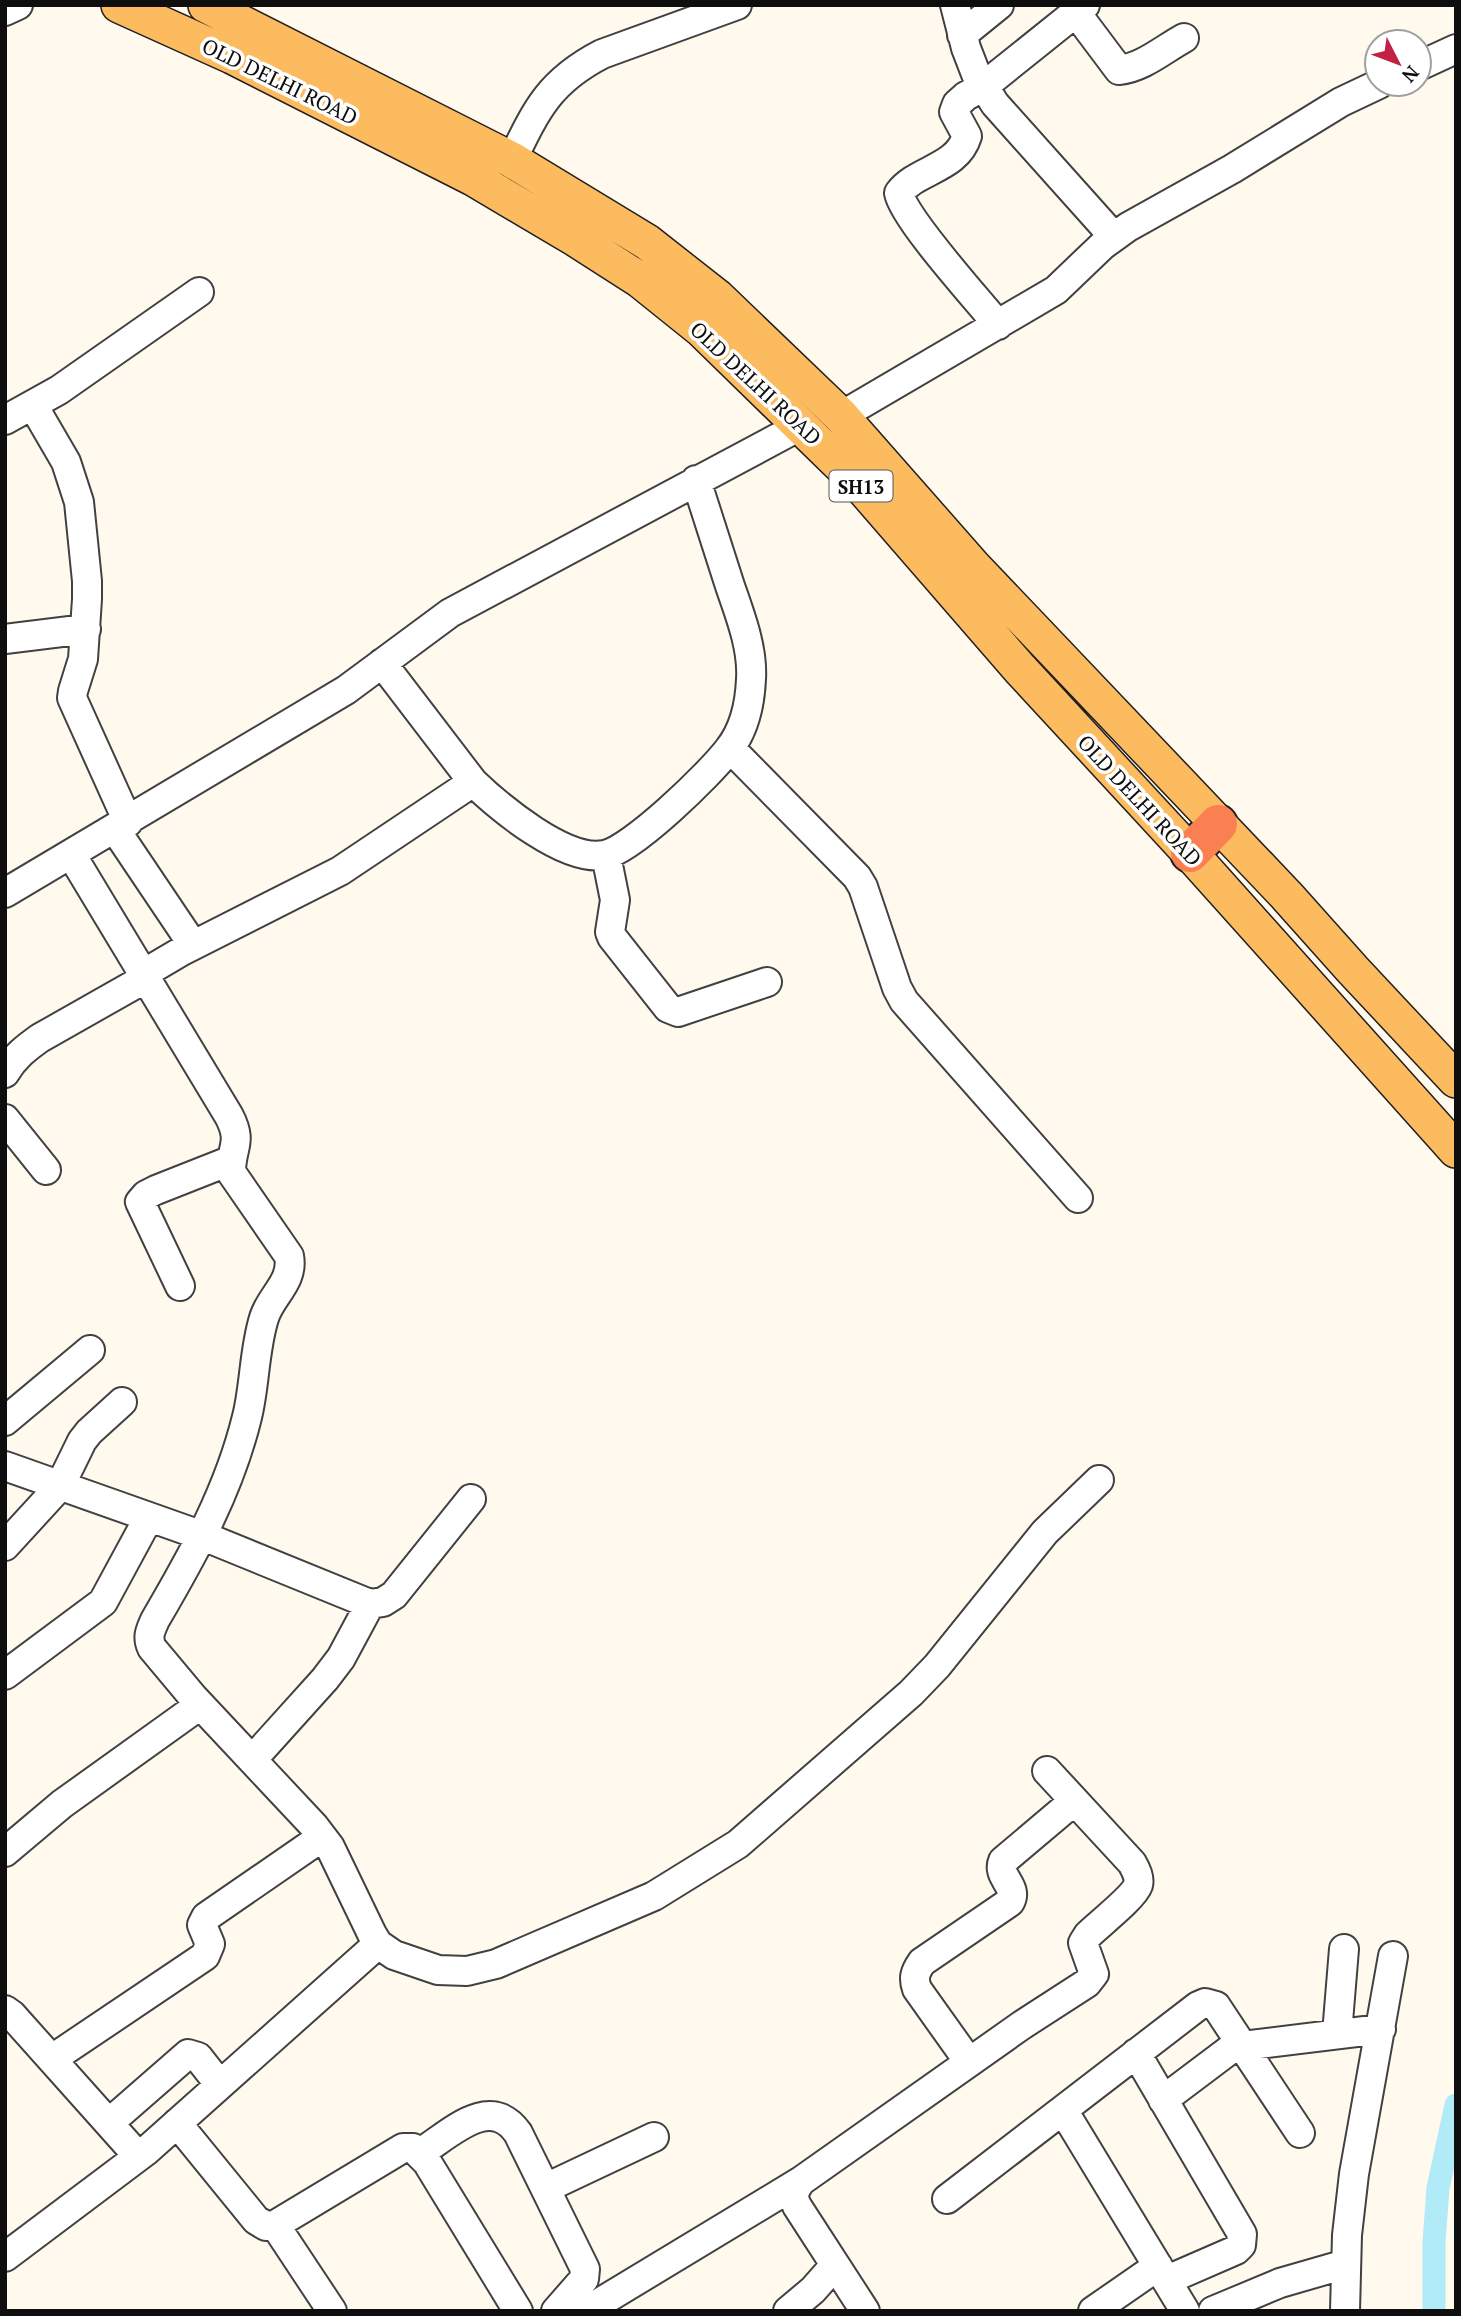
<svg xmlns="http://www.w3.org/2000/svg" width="1461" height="2316" font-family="'PT Serif',serif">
<rect width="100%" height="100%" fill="#fff9ee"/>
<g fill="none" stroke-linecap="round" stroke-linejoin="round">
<path stroke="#b1ebf8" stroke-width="23" d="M 1434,2311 L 1434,2242 L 1438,2188 L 1456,2105"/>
<defs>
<path id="minor" d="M 955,5 L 966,48 L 976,74 L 995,104 L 1114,237
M 5,11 L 18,5
M 1077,14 L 1119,70 C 1142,68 1164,49 1184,38
M 962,35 L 999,5
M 1419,66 L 1456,49
M 512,160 C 537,108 550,81 602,54 L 737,5
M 998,325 C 978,300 904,219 899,193 C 917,169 957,169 967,136 L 954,112 L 957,104 L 966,96 L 984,86 L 1085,5
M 34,407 L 66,462 L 79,502 L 87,581 L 87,599 L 83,659 L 73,691 L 72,698 L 128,822
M 841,416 L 1056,290 L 1103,245 L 1128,227 L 1232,169 L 1341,102 L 1379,84
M 5,420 L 59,390 L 199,292
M 5,639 L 86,629
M 382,663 L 473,782 C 500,808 565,862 604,855 C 631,851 711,773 729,749 C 744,730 750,703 751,679 C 753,648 740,615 730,586 C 719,551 707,515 696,480
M 730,748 L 857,877 L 863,887 L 897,988 L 904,1001 L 1078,1198
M 115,829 L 193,945
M 71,854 L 229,1116 C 243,1143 231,1146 231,1172 L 289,1256 C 294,1282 271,1295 264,1318 C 254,1350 255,1385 247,1417 C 229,1491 193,1555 155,1620 C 150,1631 147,1637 152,1648 L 193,1697 L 314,1826 L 330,1847 L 372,1934 L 378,1944 L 394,1955 L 438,1970 L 467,1971 L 496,1964 L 654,1896 L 738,1844 L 911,1693 L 937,1666 L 1045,1532 L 1099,1480
M 606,855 L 615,900 L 610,932 L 612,937 L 668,1008 L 678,1012 L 767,982
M 5,893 L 346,690 L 450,613 L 802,425
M 143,974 L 182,951 L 340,871 L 473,782
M 5,1073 C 14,1057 26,1048 40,1038 L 146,978
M 5,1119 L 46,1170
M 180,1286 L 140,1202 L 146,1195 L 156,1190 L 232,1160
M 5,1421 L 90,1350
M 5,1466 L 203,1536 L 370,1604 L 383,1602 L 394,1595 L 471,1499
M 5,1546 L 60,1486 L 82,1441 L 89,1432 L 122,1402
M 5,1675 L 103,1602 L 149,1517
M 252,1760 L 325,1679 L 341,1658 L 370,1604
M 5,1852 L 62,1804 L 200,1705
M 5,2010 L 12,2015 L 138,2156
M 1337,2034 L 1344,1949
M 1243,2046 L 1381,2029
M 1136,2053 L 1242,2234 L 1241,2245 L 1236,2250 L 1167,2280
M 52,2059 L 205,1956 L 210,1944 L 202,1925 L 206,1917 L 322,1837
M 969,2062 L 917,1989 C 913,1978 915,1972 922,1962 L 1010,1902 C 1019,1886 996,1877 1003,1861 L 1074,1801
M 1163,2100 L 1240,2042
M 1063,2110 L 1185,2311
M 109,2123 L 188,2054 L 198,2057 L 220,2085
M 177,2123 L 256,2220 L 266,2226 L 275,2225 L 403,2148 L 413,2148 L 427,2162 L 518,2311
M 420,2153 C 450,2134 490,2093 518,2133 L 585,2269 L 584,2279 L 556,2311
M 546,2188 L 654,2137
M 947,2199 L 1198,2006 L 1205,2003 L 1216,2006 L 1300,2133
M 275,2225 L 332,2311
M 5,2257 L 146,2151 L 378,1944
M 586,2311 L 801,2181
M 788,2311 L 813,2290 L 835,2265
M 865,2311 L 797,2206 C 792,2195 794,2191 801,2181 L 1022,2025 L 1087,1983 L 1094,1974 L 1083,1943 L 1088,1935 C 1098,1925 1134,1897 1138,1885 C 1140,1878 1136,1870 1132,1863 L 1047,1771
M 1093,2311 L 1158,2266
M 1213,2311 L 1280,2283 L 1346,2264
M 1345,2311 L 1347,2235 L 1354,2174 L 1393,1956"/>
<path id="major" d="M 119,5 L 232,56 L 473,178 L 576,239 L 640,280 L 701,329 L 856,480 L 1020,669 L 1190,853 L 1456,1150
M 206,5 L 512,160 L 647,242 L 717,297 L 841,416 L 973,566 L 1286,895 L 1353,970 L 1456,1080"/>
<path id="highway" d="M 1190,853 L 1218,824"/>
</defs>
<use href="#minor" stroke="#414141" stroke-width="32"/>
<use href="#major" stroke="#1f1f1f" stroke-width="38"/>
<use href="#highway" stroke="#1f1f1f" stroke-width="42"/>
<use href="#minor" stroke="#fff" stroke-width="28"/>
<use href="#major" stroke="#fdbb60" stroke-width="35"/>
<use href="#highway" stroke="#fa8052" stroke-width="38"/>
</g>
<g text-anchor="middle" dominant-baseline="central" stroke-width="7" stroke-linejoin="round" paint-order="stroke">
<rect fill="#fff" stroke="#565656" stroke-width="2" x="829.5" y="470.5" width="63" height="31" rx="5"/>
<g font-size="19" font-weight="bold" fill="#0e0e0e">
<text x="861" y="486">SH13</text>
</g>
<g font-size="21" fill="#0e0e0e" stroke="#fff">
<text transform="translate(280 81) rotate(26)">OLD DELHI ROAD</text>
<text transform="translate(756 383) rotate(43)">OLD DELHI ROAD</text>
<text transform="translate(1140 800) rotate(47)">OLD DELHI ROAD</text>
</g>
</g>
<rect width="1461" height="2316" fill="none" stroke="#0e0e0e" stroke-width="14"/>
<g transform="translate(1398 63) rotate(132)"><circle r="33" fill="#ffffff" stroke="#9f9f9f" stroke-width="2"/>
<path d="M0-5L12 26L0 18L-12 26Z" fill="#c32045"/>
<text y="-10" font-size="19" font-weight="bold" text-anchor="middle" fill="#0e0e0e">N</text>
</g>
</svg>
